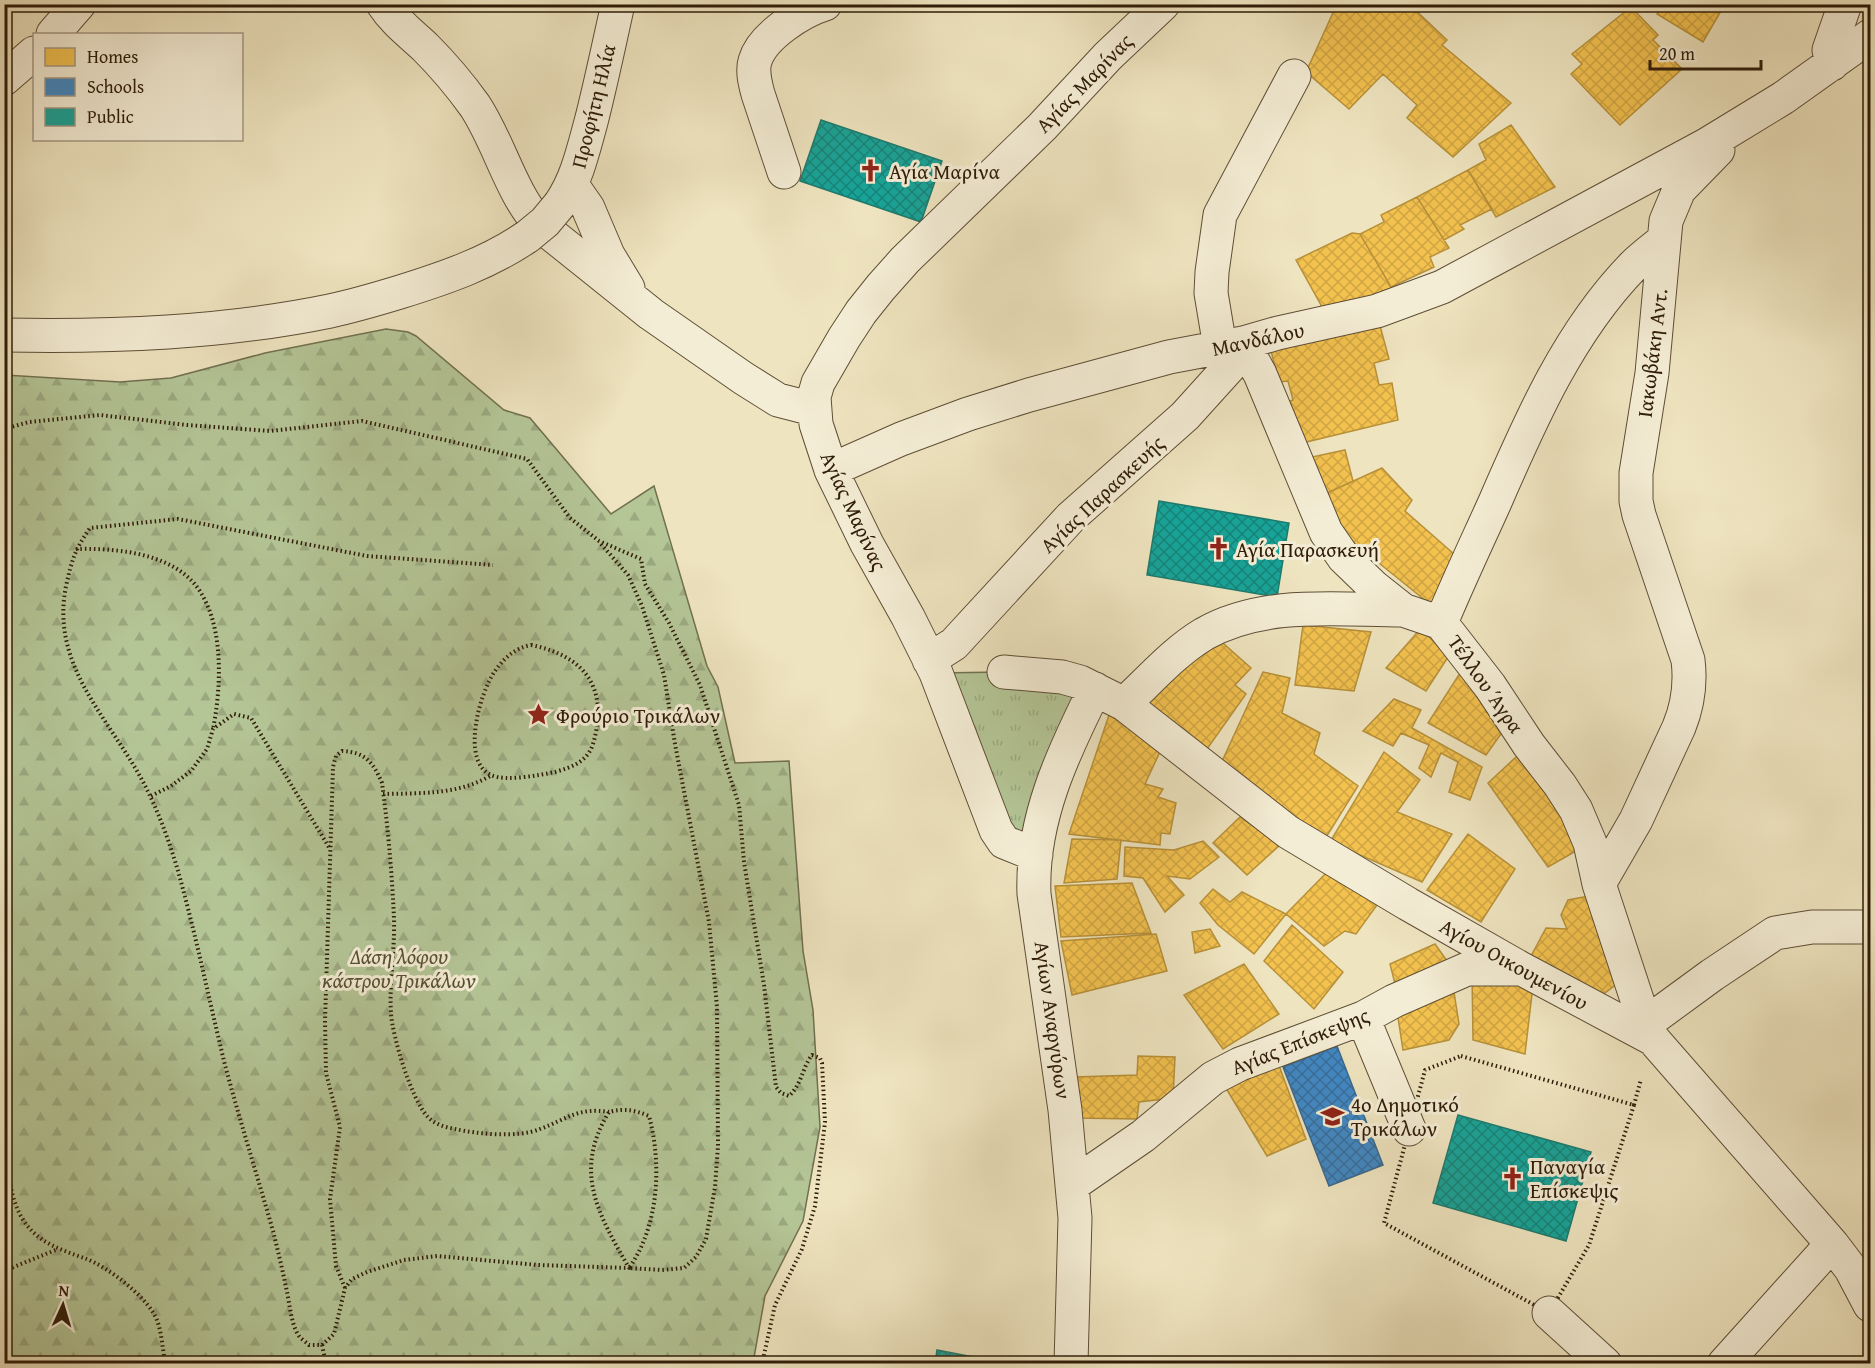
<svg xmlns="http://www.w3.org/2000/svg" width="1875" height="1368" font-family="'Gentium Book Plus',serif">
<defs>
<pattern id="forest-firs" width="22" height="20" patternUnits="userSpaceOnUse" patternTransform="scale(1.5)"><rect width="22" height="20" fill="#b4c596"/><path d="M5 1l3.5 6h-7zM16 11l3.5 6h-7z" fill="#9ba980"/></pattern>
<pattern id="park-tufts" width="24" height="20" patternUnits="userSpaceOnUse" patternTransform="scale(1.5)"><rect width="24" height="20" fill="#b4c596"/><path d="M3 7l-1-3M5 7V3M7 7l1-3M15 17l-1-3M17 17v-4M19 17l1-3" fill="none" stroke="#9ba980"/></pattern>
<pattern id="homes-cross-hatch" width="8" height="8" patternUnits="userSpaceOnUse" patternTransform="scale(1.5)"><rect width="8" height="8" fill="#f2c14e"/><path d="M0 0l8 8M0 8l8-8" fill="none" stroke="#d0a543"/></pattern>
<pattern id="schools-cross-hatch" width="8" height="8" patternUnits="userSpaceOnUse" patternTransform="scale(1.5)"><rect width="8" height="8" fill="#3f88c5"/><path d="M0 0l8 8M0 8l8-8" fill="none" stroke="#356e9e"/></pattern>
<pattern id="public-cross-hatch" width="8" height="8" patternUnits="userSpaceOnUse" patternTransform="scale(1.5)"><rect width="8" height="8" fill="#17a398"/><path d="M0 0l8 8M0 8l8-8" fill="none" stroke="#15847a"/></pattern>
</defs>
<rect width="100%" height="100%" fill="#eee4bf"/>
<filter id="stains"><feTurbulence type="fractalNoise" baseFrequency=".00333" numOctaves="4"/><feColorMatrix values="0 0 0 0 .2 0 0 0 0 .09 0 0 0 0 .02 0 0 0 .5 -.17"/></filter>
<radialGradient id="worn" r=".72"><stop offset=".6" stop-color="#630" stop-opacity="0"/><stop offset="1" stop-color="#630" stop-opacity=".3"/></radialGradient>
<path fill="url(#forest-firs)" stroke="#717050" stroke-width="1.5" d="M 386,329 L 408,332 L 416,336 L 504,410 L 530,418 L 611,514 L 654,486 L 707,666 L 718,687 L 735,763 L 789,761 L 803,951 L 813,1010 L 820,1127 L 803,1221 L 765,1296 L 753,1363 L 5,1363 L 5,375 L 120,382 L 171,378 L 265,353 Z"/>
<path fill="url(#park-tufts)" stroke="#717050" stroke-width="1.5" d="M 1004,672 L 1080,682 L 1043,812 L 1012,847 L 936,673 Z"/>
<path fill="url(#homes-cross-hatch)" stroke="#b79039" stroke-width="1.5" d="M 1337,4 L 1409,4 L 1447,40 L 1442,45 L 1511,103 L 1453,157 L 1407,118 L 1417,105 L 1383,74 L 1349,109 L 1306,72 Z
M 1663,4 L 1725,4 L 1703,42 L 1657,14 Z
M 1854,4 L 1870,4 L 1870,19 Z
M 1631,7 L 1658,35 L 1653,40 L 1682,69 L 1620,125 L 1571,74 L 1582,64 L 1572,54 Z
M 1511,125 L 1555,187 L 1496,217 L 1468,170 L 1486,160 L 1479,144 Z
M 1468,170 L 1492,209 L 1460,225 L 1464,229 L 1444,240 L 1417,197 Z
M 1417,197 L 1449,248 L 1430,257 L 1434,267 L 1391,287 L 1360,234 L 1384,222 L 1381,215 Z
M 1352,233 L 1360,234 L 1391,287 L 1389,296 L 1326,314 L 1296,260 Z
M 1379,322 L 1389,359 L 1374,363 L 1379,385 L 1392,383 L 1398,420 L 1302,443 L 1287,402 L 1293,400 L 1288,381 L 1279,382 L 1269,343 Z
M 1345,450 L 1353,481 L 1325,494 L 1312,457 Z
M 1382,468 L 1412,500 L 1405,511 L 1462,561 L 1431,605 L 1338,530 L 1325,494 Z
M 1303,625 L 1371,632 L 1354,691 L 1295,685 Z
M 1421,628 L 1448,657 L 1426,691 L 1386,668 Z
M 1215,636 L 1251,668 L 1235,685 L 1246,694 L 1207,749 L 1146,704 Z
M 1263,672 L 1290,678 L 1282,713 L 1320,733 L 1314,754 L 1358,786 L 1325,839 L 1218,770 Z
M 1460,673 L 1492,697 L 1486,712 L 1508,724 L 1486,755 L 1428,723 Z
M 1394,699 L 1421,710 L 1412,728 L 1482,767 L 1470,800 L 1449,792 L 1458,762 L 1441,753 L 1431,777 L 1419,768 L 1429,745 L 1401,733 L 1393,746 L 1363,731 Z
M 1110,712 L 1165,741 L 1145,784 L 1163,789 L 1158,797 L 1176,803 L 1170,834 L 1161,833 L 1160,845 L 1069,834 Z
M 1529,745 L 1590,843 L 1548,867 L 1488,783 Z
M 1384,752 L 1420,780 L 1397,812 L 1452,834 L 1422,882 L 1330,842 Z
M 1240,817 L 1280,845 L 1247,875 L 1213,843 Z
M 1468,834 L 1515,869 L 1481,922 L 1427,890 Z
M 1072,839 L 1121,840 L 1117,879 L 1064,883 Z
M 1203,841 L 1219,857 L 1190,879 L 1167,876 L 1184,895 L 1165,912 L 1143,878 L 1124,876 L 1125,847 L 1174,850 Z
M 1334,865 L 1380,901 L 1356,934 L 1345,931 L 1324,946 L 1286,914 Z
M 1132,883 L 1151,933 L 1061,937 L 1055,886 Z
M 1213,889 L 1230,902 L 1242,892 L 1286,914 L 1254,954 L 1218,925 L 1200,903 Z
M 1599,894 L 1629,975 L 1598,998 L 1530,958 L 1546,928 L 1567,929 L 1561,915 L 1568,900 Z
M 1292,925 L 1343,972 L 1314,1009 L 1264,961 Z
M 1210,929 L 1220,946 L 1195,953 L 1192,932 Z
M 1156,934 L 1167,971 L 1072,995 L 1061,941 Z
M 1435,944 L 1452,968 L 1397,992 L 1390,964 Z
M 1244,964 L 1279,1014 L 1223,1049 L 1184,995 Z
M 1472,975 L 1533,985 L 1525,1054 L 1473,1040 Z
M 1454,992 L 1459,1024 L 1449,1040 L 1403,1050 L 1397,1011 Z
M 1138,1056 L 1175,1057 L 1173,1098 L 1139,1102 L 1137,1119 L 1075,1118 L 1074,1077 L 1137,1075 Z
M 1277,1060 L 1306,1139 L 1267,1156 L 1224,1085 Z"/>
<path fill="url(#schools-cross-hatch)" stroke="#3a688d" stroke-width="1.5" d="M 1337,1046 L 1383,1165 L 1329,1186 L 1283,1067 Z"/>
<path fill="url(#public-cross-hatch)" stroke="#1e7a6d" stroke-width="1.5" d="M 821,120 L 942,161 L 921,222 L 800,181 Z
M 1159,501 L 1289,523 L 1277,597 L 1147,575 Z
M 1458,1115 L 1591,1152 L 1566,1241 L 1433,1203 Z
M 937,1350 L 1010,1364 L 935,1364 Z"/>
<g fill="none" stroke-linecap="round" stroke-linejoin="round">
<defs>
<path id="street" d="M 383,4 C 394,21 410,33 425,47 C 443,65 460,85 475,106 C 500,144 510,192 541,226 L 651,314 L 743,378 L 778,400 L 813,409
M 53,34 L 79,4
M 1832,64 L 1829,50 L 1845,4
M 4,79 L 34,53
M 784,172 L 758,94 C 755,83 752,71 755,61 C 762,36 802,11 825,4
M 572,185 L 588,208 L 608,255 L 628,288
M 560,204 C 577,179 583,151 591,122 C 601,83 609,44 618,4
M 4,335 C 113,337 223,333 330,311 C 353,306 377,299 400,292 C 445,278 489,263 528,236
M 1243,343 L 1260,374 L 1326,532 L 1344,558 L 1374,587 L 1403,610 L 1441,623 L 1490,686 L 1529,745 L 1560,785 L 1576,810 L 1590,843 L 1599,884 L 1645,1024 L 1653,1039
M 1220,347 L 1211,293 L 1212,272 L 1220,215 L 1294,76
M 831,470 L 901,439 L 968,414 L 1029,395 L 1169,357 L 1243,343 L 1278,333 L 1377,311 L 1442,287 L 1706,145 L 1783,98 L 1870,36
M 1441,623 C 1458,582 1477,542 1495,502 C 1531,419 1569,332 1633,266 C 1642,257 1654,248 1664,240
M 929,660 L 954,644 L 1071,517 L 1185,416 L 1232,364 L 1248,351
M 1004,672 L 1062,677 L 1080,682 L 1124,704 L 1288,832 L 1408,904 L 1522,969 L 1653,1039 L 1832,1244 L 1851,1269 L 1870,1305
M 1124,704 C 1150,680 1174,652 1204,634 C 1264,600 1337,610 1403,610
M 1036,855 L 1004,842 L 996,830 L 936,673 L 908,617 L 867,544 L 831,470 L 816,424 L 814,397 L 818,383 L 844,338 L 861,312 L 881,287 L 905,260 L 1042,127 L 1108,56 L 1163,4
M 1599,884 L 1636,820 L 1679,727 C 1688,705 1691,684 1688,660 L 1639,515 L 1636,501 L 1636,473 L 1652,373 L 1666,221 L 1679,190 L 1718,150
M 1363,1018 L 1409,1129
M 1645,1024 L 1712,975 L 1775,933 L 1812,927 L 1870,927
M 1072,1185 L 1143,1136 L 1213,1078 L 1240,1064 L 1363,1018 L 1394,1001 L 1467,969 L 1521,969
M 1549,1313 L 1605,1364
M 1071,1364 L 1075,1218 L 1065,1110 L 1034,894 C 1031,820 1063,753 1095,689
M 1724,1364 L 1832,1244"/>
</defs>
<use href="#street" stroke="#5e4e36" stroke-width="35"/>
<path stroke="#2e1c09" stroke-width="4" stroke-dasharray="1.5 3" stroke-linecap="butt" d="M 4,429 L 29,422 L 100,415 L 187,425 L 270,431 L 362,421 L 527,459 L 570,518 L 599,541 L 641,559 L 645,584 L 669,623 L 700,685 L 739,805 L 744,862 L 764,985 L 776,1087 L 781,1093 L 789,1096 C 802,1084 802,1068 812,1055 L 820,1058 L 822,1063 L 825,1122 L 815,1206 L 802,1249 L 775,1305 L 762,1364
M 601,544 L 628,575 L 642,606 L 664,675 L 675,744 L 709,922 L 717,1007 L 718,1146 L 715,1187 L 706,1239 L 696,1257 L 684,1268 L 662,1270 L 629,1268
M 76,549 C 112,548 162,552 190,579 C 225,614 222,684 213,729
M 531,645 C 586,656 609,689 593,744 C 587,762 572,767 555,772 C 539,775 506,782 491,775 C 460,761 480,692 495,671 C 504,658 515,648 531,645 Z
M 383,794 C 421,793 457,795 490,776
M 151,796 L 171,786 L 191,771 L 207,749 L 213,729 L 234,714 L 251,718 L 330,849
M 1461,1056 L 1634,1105 L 1589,1245 L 1549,1313 L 1384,1223 L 1425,1070 Z
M 1634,1105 L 1641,1079
M 4,1136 C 8,1165 8,1200 26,1224 C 41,1244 62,1250 84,1258 C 107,1266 151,1299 158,1323 C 162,1336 163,1350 165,1364
M 4,1271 L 58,1249
M 345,1288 L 336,1266 L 330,1199 L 340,1127 L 326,1073 L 325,1021 L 333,767 L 336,756 L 342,751 C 365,752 373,762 382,783 C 388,827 392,874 394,918 C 395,950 389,982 391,1014 C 393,1038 411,1098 427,1116 C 434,1124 444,1127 455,1129 C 477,1134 519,1138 540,1129 C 567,1119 578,1107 609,1112
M 322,1345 L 334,1334 L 345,1288 L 352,1279 L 367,1272 L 404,1260 L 437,1256 L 538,1265 L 629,1268 C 599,1215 572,1172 609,1112 C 624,1108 635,1110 649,1116 C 662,1164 659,1226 629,1268
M 326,1364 L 322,1345 L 309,1345 C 306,1342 301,1339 299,1336 C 291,1324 290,1306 287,1292 C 283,1272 278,1251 273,1231 C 257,1175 240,1121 225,1065 C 209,1000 196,935 178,871 C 168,837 155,802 137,771 C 102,711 51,661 66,586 C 72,560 74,551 90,528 L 178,519 L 367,556 L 493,565"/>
<use href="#street" stroke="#f4edd5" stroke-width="33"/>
<defs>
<path id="street-bridge" d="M 528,236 L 545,222 L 560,204"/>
</defs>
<use href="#street-bridge" stroke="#5e4e36" stroke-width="35" stroke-linecap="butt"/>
<use href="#street-bridge" stroke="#f4edd5" stroke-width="33"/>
</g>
<defs>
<symbol id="church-bare" viewBox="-9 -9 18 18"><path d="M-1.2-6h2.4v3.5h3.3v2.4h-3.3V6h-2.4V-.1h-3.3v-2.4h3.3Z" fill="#8f2418" stroke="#f4edd5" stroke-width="2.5" paint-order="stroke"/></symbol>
<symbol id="sight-bare" viewBox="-9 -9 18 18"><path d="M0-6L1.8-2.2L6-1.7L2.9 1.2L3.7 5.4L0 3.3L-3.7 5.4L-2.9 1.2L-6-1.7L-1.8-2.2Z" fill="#8f2418" stroke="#f4edd5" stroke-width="2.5" paint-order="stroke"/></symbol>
<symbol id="school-bare" viewBox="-9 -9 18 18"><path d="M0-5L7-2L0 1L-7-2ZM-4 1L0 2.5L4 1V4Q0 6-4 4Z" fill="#8f2418" stroke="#f4edd5" stroke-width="2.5" paint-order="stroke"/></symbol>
</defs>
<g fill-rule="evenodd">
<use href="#church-bare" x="854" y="154" width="33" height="33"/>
<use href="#church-bare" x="1202" y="532" width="33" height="33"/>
<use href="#sight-bare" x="522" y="698" width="33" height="33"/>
<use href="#school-bare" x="1316" y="1100" width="33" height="33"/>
<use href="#church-bare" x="1496" y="1162" width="33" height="33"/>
</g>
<g text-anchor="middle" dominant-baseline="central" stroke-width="6" stroke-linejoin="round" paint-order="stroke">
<g font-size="21" fill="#2e1c09" stroke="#f4edd5">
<text transform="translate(1084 83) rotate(-46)">Αγίας Μαρίνας</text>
<text transform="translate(593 106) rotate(-76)">Προφήτη Ηλία</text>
<text transform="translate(1258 339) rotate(-12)">Μανδάλου</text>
<text transform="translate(1652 353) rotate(-83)">Ιακωβάκη Αντ.</text>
<text transform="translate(1102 494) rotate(-43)">Αγίας Παρασκευής</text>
<text transform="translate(854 511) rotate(65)">Αγίας Μαρίνας</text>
<text transform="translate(1486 684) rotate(55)">Τέλλου Άγρα</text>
<text transform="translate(1514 964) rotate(29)">Αγίου Οικουμενίου</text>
<text transform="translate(1053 1020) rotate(82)">Αγίων Αναργύρων</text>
<text transform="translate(1300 1041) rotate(-22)">Αγίας Επίσκεψης</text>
</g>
<g font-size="21" fill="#2e1c09" stroke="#f4edd5" text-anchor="start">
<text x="889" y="171">Αγία Μαρίνα</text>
<text x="1236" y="549">Αγία Παρασκευή</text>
<text x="556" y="715">Φρούριο Τρικάλων</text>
<text x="1351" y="1104">4ο Δημοτικό<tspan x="1351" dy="24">Τρικάλων</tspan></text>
<text x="1530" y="1166">Παναγία<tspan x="1530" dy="24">Επίσκεψις</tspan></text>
</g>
<g font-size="21" font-style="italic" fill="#564f33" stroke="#f4edd5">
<text x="399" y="956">Δάση λόφου<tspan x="399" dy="24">κάστρου Τρικάλων</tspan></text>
</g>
</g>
<rect width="1875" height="1368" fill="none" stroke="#eee4bf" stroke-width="24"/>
<rect x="6" y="6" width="1863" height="1356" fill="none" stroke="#2e1c09" stroke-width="3"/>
<rect x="12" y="12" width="1851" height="1344" fill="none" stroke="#2e1c09" stroke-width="1.5"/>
<rect x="33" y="33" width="210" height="108" fill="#f4edd5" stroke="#a59983" stroke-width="1.5"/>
<rect x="45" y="48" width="30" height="18" fill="#f2c14e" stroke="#a59983" stroke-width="1.5"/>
<text x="87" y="63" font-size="18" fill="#2e1c09">Homes</text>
<rect x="45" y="78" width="30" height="18" fill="#3f88c5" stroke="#a59983" stroke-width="1.5"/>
<text x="87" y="93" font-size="18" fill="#2e1c09">Schools</text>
<rect x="45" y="108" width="30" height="18" fill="#17a398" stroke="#a59983" stroke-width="1.5"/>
<text x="87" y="123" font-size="18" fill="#2e1c09">Public</text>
<g transform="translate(63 1305) rotate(4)" stroke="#f4edd5" stroke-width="4.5" paint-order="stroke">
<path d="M0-4.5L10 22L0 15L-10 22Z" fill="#2e1c09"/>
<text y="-9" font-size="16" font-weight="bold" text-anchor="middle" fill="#2e1c09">N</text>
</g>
<path d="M1650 60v9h111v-9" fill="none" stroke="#2e1c09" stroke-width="3"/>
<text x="1659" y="60" font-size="18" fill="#2e1c09" stroke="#f4edd5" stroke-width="4.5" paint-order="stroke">20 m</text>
<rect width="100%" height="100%" filter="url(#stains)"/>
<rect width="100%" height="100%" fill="url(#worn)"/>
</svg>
